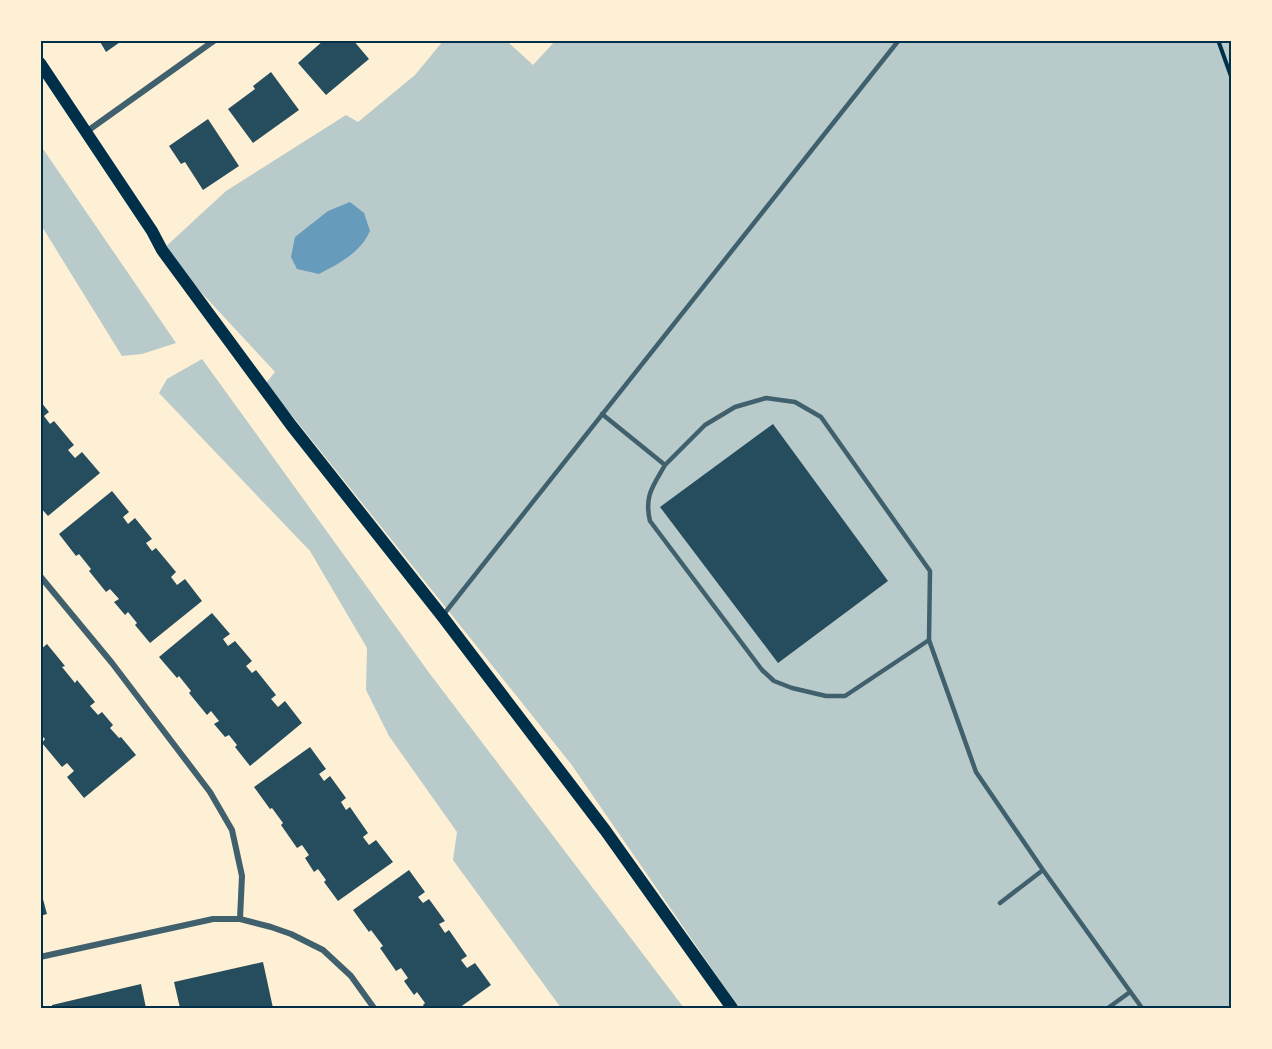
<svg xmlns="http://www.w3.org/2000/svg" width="1272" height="1049" font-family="Georgia,serif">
<rect width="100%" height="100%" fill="#fdf0d5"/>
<path fill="#b9caca" d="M 556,40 L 1231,41 L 1231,1008 L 739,1008 L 571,764 L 266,383 L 275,372 L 162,250 L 226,191 L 346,115 L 358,122 L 415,75 L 443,41 L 507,41 L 533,65 Z
M 40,146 L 41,146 L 176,343 L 142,354 L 122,356 L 41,225 Z
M 202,359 L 430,674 L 684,1008 L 561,1008 L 453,860 L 457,832 L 389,736 L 366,690 L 367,648 L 310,551 L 159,393 L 167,379 Z"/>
<path fill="#669bbc" d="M 350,202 L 364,213 L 370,231 C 360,253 340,263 319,274 L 297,269 L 291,257 L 295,237 L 328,211 Z"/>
<path fill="#264d5e" d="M 99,40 L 123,40 L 106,52 Z
M 324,40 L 353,40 L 369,59 L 326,95 L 298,63 Z
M 271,72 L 299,110 L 253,143 L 228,109 L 255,89 L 253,86 Z
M 208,119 L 239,166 L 203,190 L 185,162 L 181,164 L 169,146 Z
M 40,401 L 49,412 L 44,416 L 50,424 L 54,421 L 74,445 L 68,450 L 75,458 L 82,452 L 100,473 L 48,516 L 40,507 Z
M 773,424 L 888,581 L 778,663 L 660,507 Z
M 112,491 L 129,512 L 123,517 L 128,524 L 135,518 L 152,539 L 146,543 L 152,551 L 156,548 L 176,572 L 171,577 L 177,585 L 185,579 L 202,601 L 150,643 L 135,625 L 137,623 L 128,612 L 125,615 L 114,602 L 119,599 L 110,589 L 106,592 L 89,571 L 91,569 L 79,554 L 76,556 L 59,534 Z
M 212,613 L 230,634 L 223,639 L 228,646 L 235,641 L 252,661 L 246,666 L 252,673 L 256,670 L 276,695 L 271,699 L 278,707 L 285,701 L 302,723 L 250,766 L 235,747 L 237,745 L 229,735 L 225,737 L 214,724 L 219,721 L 211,711 L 207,715 L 189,693 L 191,691 L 179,676 L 177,678 L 159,657 Z
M 47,644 L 65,666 L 62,667 L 75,683 L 77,680 L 95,702 L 90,706 L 98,715 L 102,712 L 113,725 L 110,728 L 119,738 L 121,737 L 136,755 L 84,798 L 67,777 L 74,771 L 67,763 L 62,767 L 42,743 L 45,739 L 40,734 L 40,650 Z
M 310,747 L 326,769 L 319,774 L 324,781 L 330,776 L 346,798 L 341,802 L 346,810 L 350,807 L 368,833 L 363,837 L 369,845 L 376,840 L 393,862 L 338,901 L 324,882 L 326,880 L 318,869 L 314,872 L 305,858 L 309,855 L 302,845 L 297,848 L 281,825 L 283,823 L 272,808 L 270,809 L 254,787 Z
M 409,870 L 425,892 L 418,897 L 423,903 L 429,899 L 445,921 L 439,924 L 445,933 L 449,930 L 467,956 L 461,960 L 467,968 L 475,963 L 491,985 L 459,1008 L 425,1008 L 423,1005 L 425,1003 L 417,992 L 414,995 L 404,981 L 408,978 L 401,968 L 396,971 L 380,948 L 383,946 L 371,930 L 369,932 L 353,910 Z
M 40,888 L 47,914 L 40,916 Z
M 263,962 L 273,1008 L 180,1008 L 174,982 Z
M 141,984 L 146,1008 L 52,1008 L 52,1005 Z"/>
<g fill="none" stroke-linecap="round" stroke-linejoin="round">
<path stroke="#003049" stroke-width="4" d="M 1218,40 L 1232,79"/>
<path stroke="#3f606c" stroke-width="4.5" d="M 602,414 L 665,465 L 705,425 L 735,407 L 766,398 L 795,402 L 821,417 L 930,571 L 929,640 L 976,772 L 1043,870 L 1142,1008
M 665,465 C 653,486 644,496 650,521 L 762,670 L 774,681 L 792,688 L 826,696 L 845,696 L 929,640
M 444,614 L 899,40
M 1000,903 L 1043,870
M 1108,1008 L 1130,992"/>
<path stroke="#3f606c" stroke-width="6" d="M 86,132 L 215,40
M 40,576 L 112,663 L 210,792 L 232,830 L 242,876 L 240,919
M 40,957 L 213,919 L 240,919 L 271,927 L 291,934 L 323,950 L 351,976 L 374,1008"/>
<path stroke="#003049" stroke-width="12" d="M 40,63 L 152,231 L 162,250 L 291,425 L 442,616 L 605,830 L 732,1008"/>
</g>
<rect width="1272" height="1049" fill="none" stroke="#fdf0d5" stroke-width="84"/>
<rect x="42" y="42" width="1188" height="965" fill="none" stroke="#003049" stroke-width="2"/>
</svg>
